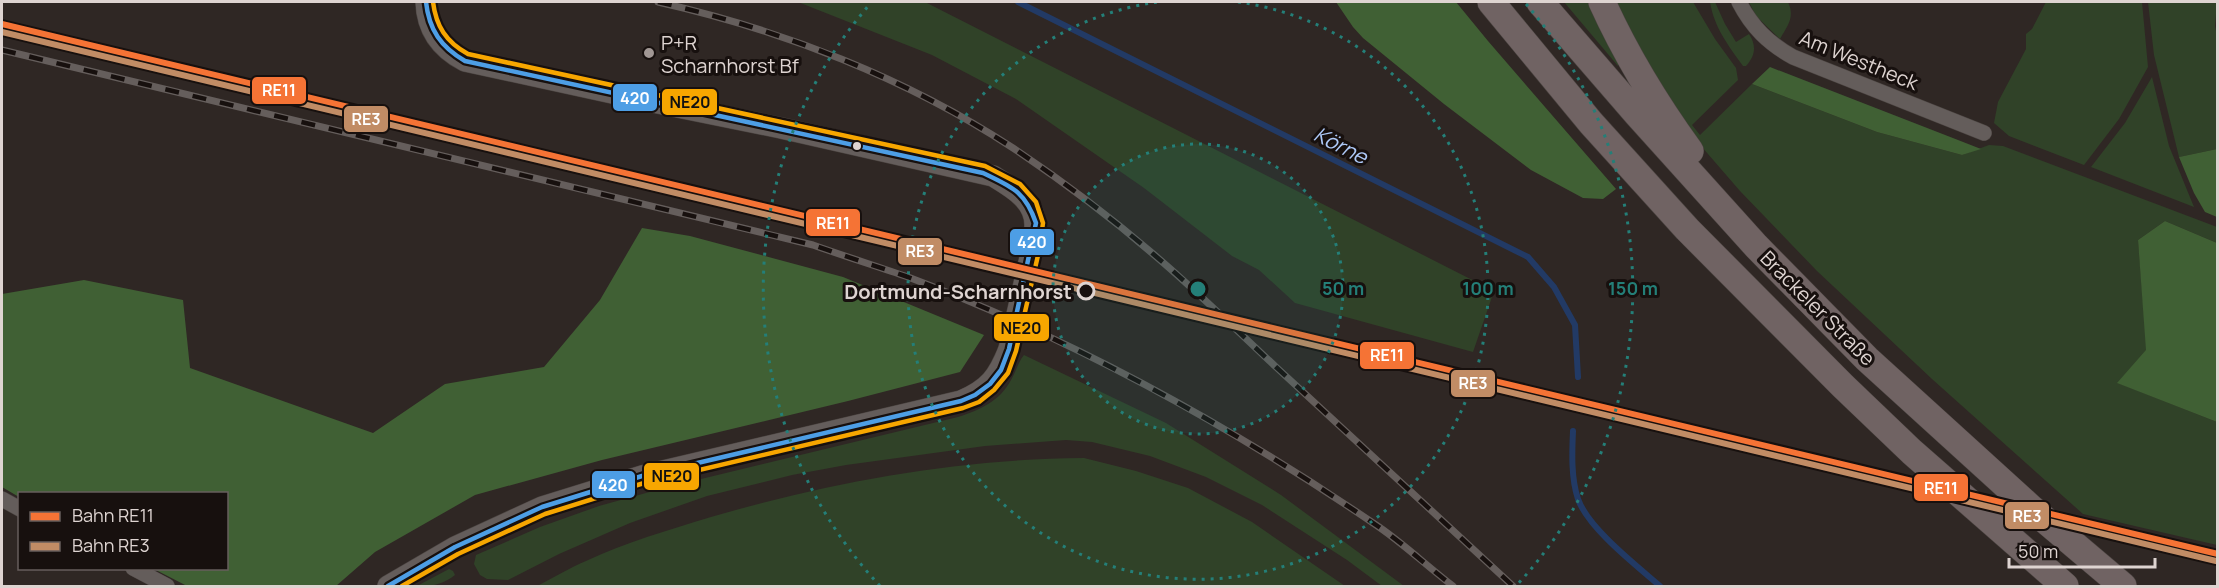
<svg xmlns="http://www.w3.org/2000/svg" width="2219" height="588" font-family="Manrope,sans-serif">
<rect width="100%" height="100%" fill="#2f2724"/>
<path fill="#304228" d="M 798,2 L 925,2 L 1494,291 L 1473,352 L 1295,303 L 1259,270 L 1232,256 L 1144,188 L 1016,99 L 932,55 Z
M 1564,2 L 1592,2 L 1619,61 L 1618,66 Z
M 1611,2 L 1693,2 L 1715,39 L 1736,68 L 1738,80 L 1692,125 L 1700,135 L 1752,84 L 1877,132 L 1962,155 L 1989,145 L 2003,146 L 2217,227 L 2217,243 L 2165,221 L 2138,240 L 2147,351 L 2118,383 L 2217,422 L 2217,545 L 2083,514 L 1932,379 L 1817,271 L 1740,191 L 1695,139 L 1664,98 Z
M 1710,2 L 1715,2 L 1725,24 L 1736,42 L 1749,34 C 1757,46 1755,56 1746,66 L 1743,66 C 1728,45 1714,27 1710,2 Z
M 1749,2 L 1788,2 C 1795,17 1788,25 1780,39 L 1756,16 Z
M 2046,2 L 2142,2 L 2148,67 L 2119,119 L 2084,165 L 2009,136 L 1994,123 L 1998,102 L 2026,49 L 2026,34 L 2032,29 Z
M 2148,2 L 2217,2 L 2215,26 L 2218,41 L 2217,149 L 2179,157 L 2154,55 Z
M 2152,77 L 2169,146 L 2194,207 L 2091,167 L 2125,123 Z
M 1024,355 L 1166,423 L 1281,495 L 1404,586 L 1382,586 L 1347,560 L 1262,505 L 1206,477 L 1150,456 L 1092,442 L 1066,440 L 985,446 L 846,465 L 792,475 L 707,496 L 630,523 L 559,554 L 508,580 L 487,579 L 480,575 L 474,564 L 476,555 L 540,527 L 599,506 L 664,488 L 958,417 C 980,410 1000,401 1011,380 C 1016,372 1018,362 1024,355 Z
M 1084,458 L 1136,471 L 1188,488 L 1252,522 L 1345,586 L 537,586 C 553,578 569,568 586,561 C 626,542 669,530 711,517 C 831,482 958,459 1084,458 Z
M 449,569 L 453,571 L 455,575 C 444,584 431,587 417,586 Z"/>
<path fill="#406034" d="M 1336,2 L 1456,2 L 1488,41 L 1616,189 L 1603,199 L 1583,198 L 1531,170 L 1444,104 L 1363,38 L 1353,27 Z
M 1770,67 L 1958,140 L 1981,149 L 1962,155 L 1877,132 L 1752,84 Z
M 2217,149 L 2218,149 L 2217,217 L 2205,212 L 2194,193 L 2179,157 Z
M 2165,221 L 2217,243 L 2217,422 L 2117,383 L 2146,350 L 2138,240 Z
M 642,228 L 690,236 L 843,277 L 984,335 L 960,372 L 848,401 L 602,460 L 475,495 L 375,552 L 336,586 L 187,586 L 154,569 L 226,568 L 226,494 L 20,494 L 19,497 L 2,487 L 2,294 L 84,280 L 183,300 L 190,368 L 373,433 L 445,384 L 544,367 L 600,300 Z"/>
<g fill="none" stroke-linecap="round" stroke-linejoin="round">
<path stroke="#223a65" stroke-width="6" d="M 1018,2 L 1528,257 L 1554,287 L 1575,325 L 1578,377
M 1573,431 C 1572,453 1571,478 1578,499 C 1588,528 1637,566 1660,586"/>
<defs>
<path id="street" d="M 1739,2 C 1752,27 1768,43 1793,57 L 1984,133
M 2,499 L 20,509
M 133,568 L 167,586"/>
<path id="secondary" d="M 426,2 C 427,30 440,48 465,61 L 658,103 L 781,128 L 993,176 C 1011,187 1035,200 1035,225 C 1035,233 1033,241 1032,249
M 388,586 L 455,547 L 542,507 L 642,476 L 961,401 C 989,389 998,377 1009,349"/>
<path id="highway" d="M 1491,2 L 1591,123 L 1687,229 L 1843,386 L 1912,452 L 2065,586
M 1540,2 L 1637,114 L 1756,246 L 1867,359 L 2032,509 L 2123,586
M 1602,2 C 1626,55 1656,104 1690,151"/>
</defs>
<use href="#street" stroke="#4b4441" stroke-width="16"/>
<use href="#secondary" stroke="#4b4441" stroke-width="22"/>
<use href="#highway" stroke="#4b4441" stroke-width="28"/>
<use href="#street" stroke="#645d5b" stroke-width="15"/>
<use href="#secondary" stroke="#645d5b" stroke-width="21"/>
<use href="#highway" stroke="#706363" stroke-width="27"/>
<defs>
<path id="rail" d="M 658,2 C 782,30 906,78 1013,148 C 1061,180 1108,215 1152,253 C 1195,289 1235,329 1276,367 C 1355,440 1434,513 1513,586
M 2,50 L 813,245 C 844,256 876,266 908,277 C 1073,339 1234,428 1379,527 C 1405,545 1428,567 1453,586"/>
</defs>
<use href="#rail" stroke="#655e5c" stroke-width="7"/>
<use href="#rail" stroke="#17100e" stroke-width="4.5" stroke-dasharray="14" stroke-linecap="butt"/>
<defs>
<path id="secondary-bridge" d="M 1009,349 L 1032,249"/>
</defs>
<use href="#secondary-bridge" stroke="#4b4441" stroke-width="22" stroke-linecap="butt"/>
<use href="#secondary-bridge" stroke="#645d5b" stroke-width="21"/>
<defs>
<path id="bus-1" d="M 388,586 L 455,547 L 542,507 L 642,476 L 961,401 L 975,395 L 990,384 L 1001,370 L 1009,349 L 1036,223 C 1025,191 1012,187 983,173 L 465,61 C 441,47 429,30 426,2"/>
<path id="bus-2" d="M 402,586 L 458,554 L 545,514 L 644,483 L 963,408 L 979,402 L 994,390 L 1008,373 L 1016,351 L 1039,251 L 1043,223 L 1036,202 L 1020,184 L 985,166 L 468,54 C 446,42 436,26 433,2"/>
</defs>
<use href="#bus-1" stroke="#17100e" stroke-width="9"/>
<use href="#bus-2" stroke="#17100e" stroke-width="9"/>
<use href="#bus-1" stroke="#4d9ee5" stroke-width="4.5"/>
<use href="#bus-2" stroke="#f7a600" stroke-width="4.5"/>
<defs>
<path id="rail-1" d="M 2,24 L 2218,554"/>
<path id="rail-2" d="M 2,32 L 2216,561"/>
</defs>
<use href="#rail-1" stroke="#17100e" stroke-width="10"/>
<use href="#rail-2" stroke="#17100e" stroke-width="10"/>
<use href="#rail-1" stroke="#f57335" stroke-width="6"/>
<use href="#rail-2" stroke="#c18c65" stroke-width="6"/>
</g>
<circle cx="1198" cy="289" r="145" fill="#247f78" fill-opacity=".12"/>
<g fill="none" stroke="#247f78" stroke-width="3" stroke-dasharray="3 6">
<circle cx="1198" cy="289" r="145"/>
<path d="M1238 2A290 290 0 1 1 1158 2"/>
<path d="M880 586A435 435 0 0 1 870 4M1526 4A435 435 0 0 1 1516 586"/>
</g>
<circle fill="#a19794" stroke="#17100e" stroke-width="2" cx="649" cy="53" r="6"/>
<circle fill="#ded4d1" stroke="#17100e" stroke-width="2" cx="857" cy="146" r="5"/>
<circle fill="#17100e" stroke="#ded4d1" stroke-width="3" cx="1086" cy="291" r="8"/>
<g text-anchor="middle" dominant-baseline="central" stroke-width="6" stroke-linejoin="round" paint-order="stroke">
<g font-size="20" fill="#ded4d1" stroke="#17100e" text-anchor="start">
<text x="661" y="42">P+R<tspan x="661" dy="23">Scharnhorst Bf</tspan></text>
</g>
<g font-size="20" fill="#ded4d1" stroke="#17100e">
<text transform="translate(1859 60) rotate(22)">Am Westheck</text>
<text transform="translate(1818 308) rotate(45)">Brackeler Straße</text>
</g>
<g font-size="20" font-weight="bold" fill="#ded4d1" stroke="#17100e" text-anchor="end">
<text x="1072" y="291">Dortmund-Scharnhorst</text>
</g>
<g font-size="21" font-style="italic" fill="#aec9f7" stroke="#17100e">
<text transform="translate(1341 145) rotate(27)">Körne</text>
</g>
</g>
<circle cx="1198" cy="289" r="9" fill="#247f78" stroke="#17100e" stroke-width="3"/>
<g font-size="18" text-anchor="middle" font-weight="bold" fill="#247f78" stroke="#17100e" stroke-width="6" stroke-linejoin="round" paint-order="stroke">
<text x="1343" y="295">50 m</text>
<text x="1488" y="295">100 m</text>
<text x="1633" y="295">150 m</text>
</g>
<g stroke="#17100e" stroke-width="2">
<rect x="251" y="76" width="56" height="29" rx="6" fill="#f57335"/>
<rect x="612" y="83" width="46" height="29" rx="6" fill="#4d9ee5"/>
<rect x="661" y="88" width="57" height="28" rx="6" fill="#f7a600"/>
<rect x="343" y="105" width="46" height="28" rx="6" fill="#c18c65"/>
<rect x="805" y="208" width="56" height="29" rx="6" fill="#f57335"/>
<rect x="1009" y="228" width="46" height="28" rx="6" fill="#4d9ee5"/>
<rect x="897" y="237" width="46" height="29" rx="6" fill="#c18c65"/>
<rect x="993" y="313" width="57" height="29" rx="6" fill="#f7a600"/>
<rect x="1359" y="341" width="56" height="29" rx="6" fill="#f57335"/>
<rect x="1450" y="369" width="46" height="29" rx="6" fill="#c18c65"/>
<rect x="643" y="462" width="57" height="29" rx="6" fill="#f7a600"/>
<rect x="591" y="470" width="45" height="29" rx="6" fill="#4d9ee5"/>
<rect x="1913" y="473" width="56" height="29" rx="6" fill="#f57335"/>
<rect x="2004" y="501" width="46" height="29" rx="6" fill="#c18c65"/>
</g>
<g font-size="16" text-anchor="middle" font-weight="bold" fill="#fff">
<text x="279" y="96">RE11</text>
<text x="635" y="104">420</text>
<text x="366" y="125">RE3</text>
<text x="833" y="229">RE11</text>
<text x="1032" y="248">420</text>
<text x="920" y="257">RE3</text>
<text x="1387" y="361">RE11</text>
<text x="1473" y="389">RE3</text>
<text x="613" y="491">420</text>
<text x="1941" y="494">RE11</text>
<text x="2027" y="522">RE3</text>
</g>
<g font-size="16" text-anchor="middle" font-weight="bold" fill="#111">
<text x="690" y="108">NE20</text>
<text x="1021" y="334">NE20</text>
<text x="672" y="482">NE20</text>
</g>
<rect width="2219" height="588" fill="none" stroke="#ded4d1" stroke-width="6"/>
<rect x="18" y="492" width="210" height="78" fill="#17100e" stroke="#675e5c" stroke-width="1.5"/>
<rect x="30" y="512" width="30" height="9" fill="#f57335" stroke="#675e5c" stroke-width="1.5"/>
<text x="72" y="522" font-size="18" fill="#ded4d1">Bahn RE11</text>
<rect x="30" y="542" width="30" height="9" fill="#c18c65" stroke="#675e5c" stroke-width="1.5"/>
<text x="72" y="552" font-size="18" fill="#ded4d1">Bahn RE3</text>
<path d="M2009 558v9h146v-9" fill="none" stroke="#ded4d1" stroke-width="3"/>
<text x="2018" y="558" font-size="18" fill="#ded4d1" stroke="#17100e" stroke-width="4.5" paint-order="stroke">50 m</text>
</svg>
